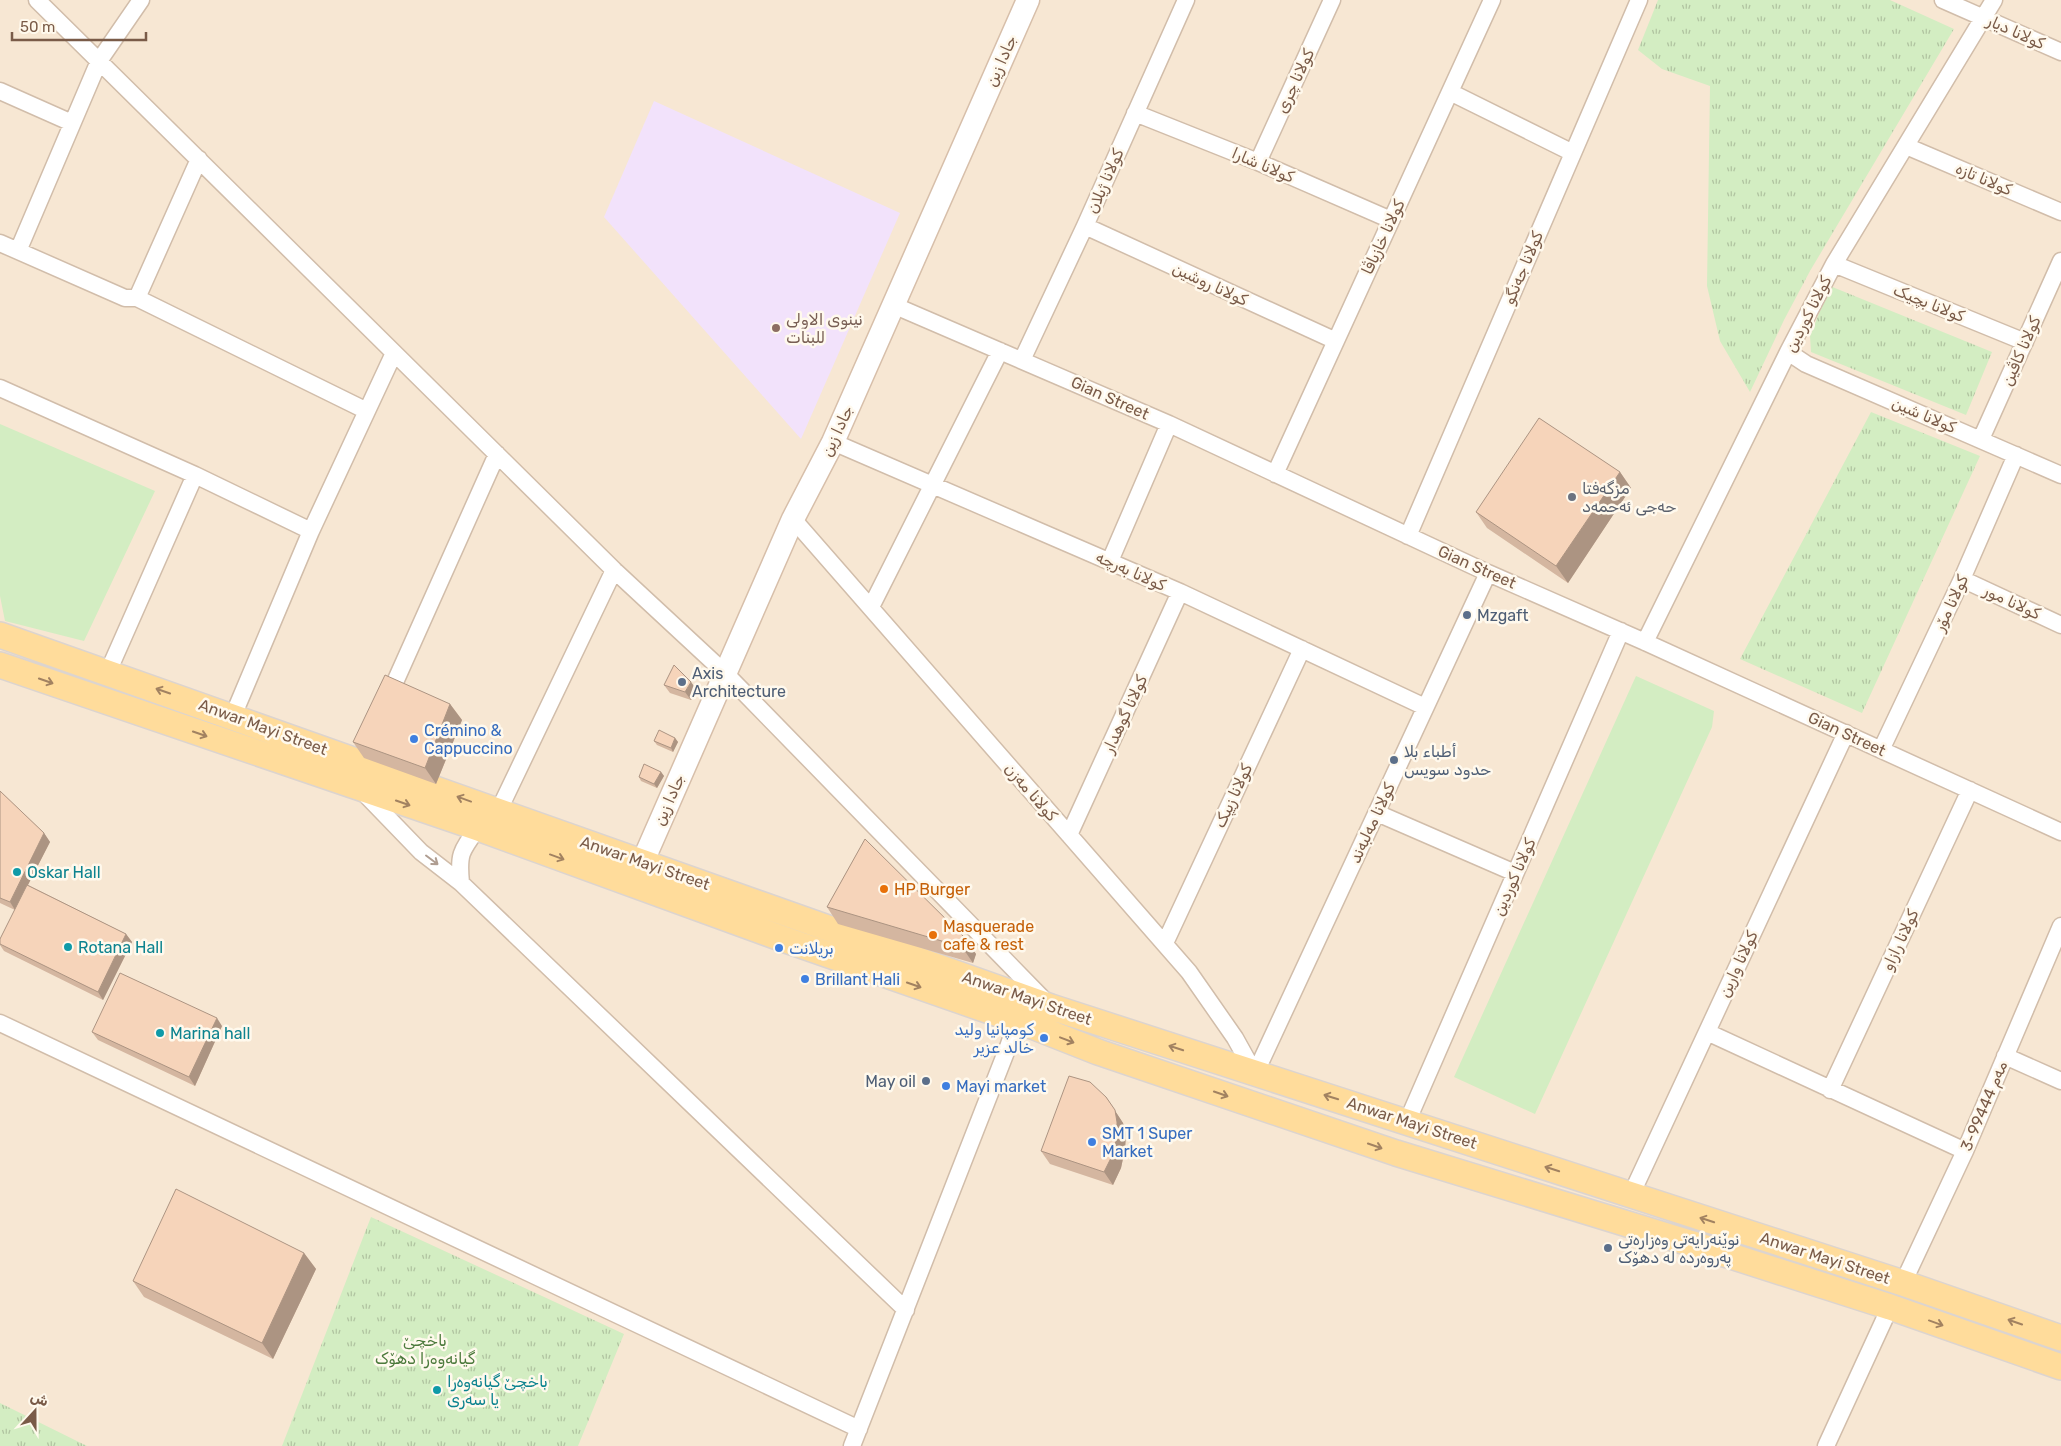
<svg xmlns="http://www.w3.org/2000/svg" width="2061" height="1446" font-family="Rubik,'Noto Sans Arabic',sans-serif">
<defs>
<pattern id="grass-tufts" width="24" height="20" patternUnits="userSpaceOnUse" patternTransform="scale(1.25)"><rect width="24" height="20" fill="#d3edc2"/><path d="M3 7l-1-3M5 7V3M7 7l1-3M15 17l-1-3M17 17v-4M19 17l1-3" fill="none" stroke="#b0c3a0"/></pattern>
</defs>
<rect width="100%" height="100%" fill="#fef5e5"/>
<path fill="#f7e7d3" d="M 0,0 L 2061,0 L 2061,1446 L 0,1446 Z"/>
<path fill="#f2e2fb" d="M 654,101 L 900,213 L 801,439 L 604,217 Z"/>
<path fill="url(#grass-tufts)" d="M 1658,0 L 1890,0 L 1954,29 L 1810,271 L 1784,320 L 1750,392 L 1720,341 L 1707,286 L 1710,86 L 1662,69 L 1638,50 Z
M 1830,286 L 1992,352 L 1966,415 L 1811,352 L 1810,336 Z
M 1871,412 L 1980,456 L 1862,713 L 1740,659 Z
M 371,1217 L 624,1334 L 578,1446 L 282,1446 Z
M 0,1403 L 87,1446 L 0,1446 Z"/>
<path fill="#d3edc2" d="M 0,424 L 155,491 L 84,641 L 5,621 L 0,596 Z
M 1636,676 L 1714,711 L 1712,727 L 1535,1114 L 1454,1077 Z"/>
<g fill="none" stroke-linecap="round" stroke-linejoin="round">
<defs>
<path id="street" d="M 37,0 L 614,570 L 725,673 L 1046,1002
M 1943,0 L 2061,52
M 0,91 L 72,123
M 1450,92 L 1573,153
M 1135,113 L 1258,162 L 1391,220
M 1906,146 L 2061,212
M 1258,162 L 1332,0
M 1085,226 L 1336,341
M 0,243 L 125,298 L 137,298 L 367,411
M 18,251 L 99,61 L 141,0
M 1834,264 L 2025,342
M 137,298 L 199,159
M 893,305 L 1169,424 L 1488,573 L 1645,642 L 2061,832
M 1788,352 L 1806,364 L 2061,475
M 1022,360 L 1085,226 L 1186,0
M 0,388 L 195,475 L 311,531
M 1981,439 L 2061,261
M 833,442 L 1180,592 L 1425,707
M 1275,474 L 1492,0
M 793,519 L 1189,972 L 1235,1038 L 1255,1074
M 1408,536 L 1639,0
M 1110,561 L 1169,424
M 1962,579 L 2061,625
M 871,607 L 1000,351
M 1645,642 L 1788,352 L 1834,264 L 1994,0
M 108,672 L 195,475
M 387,700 L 497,454
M 233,716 L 311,531 L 394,353
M 1881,750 L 1962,579 L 2016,455
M 363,792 L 421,852 L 461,883 L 906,1310
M 498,812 L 614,570
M 1377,813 L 1515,873
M 1069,835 L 1180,592
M 461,883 C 458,854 461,851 478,828
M 1165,943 L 1302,649
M 0,1023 L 859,1429
M 1707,1032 L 1965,1151
M 2005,1056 L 2061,1081
M 1255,1074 L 1488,573
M 1830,1090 L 1970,790
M 1407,1122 L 1621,631
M 1631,1195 L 1846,733
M 1903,1283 L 1965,1151 L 2061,926
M 852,1446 L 1008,1047 L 1017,1021
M 1826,1446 L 1890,1307"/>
<path id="secondary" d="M 643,861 L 793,519 L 833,442 L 1028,0"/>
<path id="primary" d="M 0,635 L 1051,1007 L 1903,1283 L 2061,1338
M 0,665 L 478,828 L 786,940 L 1027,1024 L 1098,1052 L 1396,1153 L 1709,1249 L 1890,1307 L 2061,1367"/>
</defs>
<use href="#street" stroke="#d1bdaa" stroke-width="19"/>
<use href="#secondary" stroke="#d7bfaa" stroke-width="25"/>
<use href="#primary" stroke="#dcd4cf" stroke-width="28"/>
<use href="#street" stroke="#fff" stroke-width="16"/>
<use href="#secondary" stroke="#fff" stroke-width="22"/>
<use href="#primary" stroke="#ffdc9b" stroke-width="25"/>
</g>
<path fill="#d4b6a0" d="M 1620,472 L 1631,488 L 1568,583 L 1487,528 L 1476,512 Z
M 664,685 L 697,690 L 691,700 L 670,693 Z
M 450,704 L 462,720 L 436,784 L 364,758 L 353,742 Z
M 675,738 L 678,742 L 673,752 L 657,745 L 654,741 Z
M 661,772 L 664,776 L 657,788 L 641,781 L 639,777 Z
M 0,791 L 44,833 L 50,842 L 28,885 L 126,934 L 132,942 L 103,1000 L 4,951 L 0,945 L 0,939 L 15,910 L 0,903 Z
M 865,839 L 976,954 L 973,963 L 838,924 L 827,907 Z
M 222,1026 L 195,1086 L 98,1040 L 92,1032 Z
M 1106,1097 L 1123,1123 L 1126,1134 L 1125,1149 L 1121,1168 L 1113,1185 L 1050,1164 L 1041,1151 Z
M 304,1253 L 316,1269 L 273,1359 L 144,1297 L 133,1281 Z"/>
<path fill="#ac9482" d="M 1620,472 L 1631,488 L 1568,583 L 1556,566 Z
M 691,682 L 697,690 L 691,700 L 685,692 Z
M 450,704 L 462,720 L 436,784 L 425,768 Z
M 675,738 L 678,742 L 673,752 L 671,748 Z
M 661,772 L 664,776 L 657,788 L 654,784 Z
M 44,833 L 50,842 L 15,910 L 10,902 Z
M 126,934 L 132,942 L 103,1000 L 98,992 Z
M 965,938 L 976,954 L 973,963 L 962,947 Z
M 217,1018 L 222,1026 L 195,1086 L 189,1077 Z
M 1106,1097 L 1123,1123 L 1126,1134 L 1125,1149 L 1121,1168 L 1113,1185 L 1104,1172 Z
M 304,1253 L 316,1269 L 273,1359 L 262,1343 Z"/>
<path fill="#f6d4ba" stroke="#ac9482" d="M 1539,418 L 1620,472 L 1556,566 L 1476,512 Z
M 674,665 L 691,682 L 685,692 L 664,685 Z
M 385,675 L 450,704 L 425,768 L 353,742 Z
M 659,730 L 675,738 L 671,748 L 654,741 Z
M 644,764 L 661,772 L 654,784 L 639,777 Z
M 0,791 L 44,833 L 10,902 L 0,898 Z
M 865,839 L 965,938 L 962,947 L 827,907 Z
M 27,885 L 126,934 L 98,992 L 0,944 L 0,939 Z
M 120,973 L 217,1018 L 189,1077 L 92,1032 Z
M 1069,1076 L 1090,1082 L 1106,1097 L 1115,1110 L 1117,1122 L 1117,1137 L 1112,1156 L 1104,1172 L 1041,1151 Z
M 176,1189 L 304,1253 L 262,1343 L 133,1281 Z"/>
<defs><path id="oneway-shaft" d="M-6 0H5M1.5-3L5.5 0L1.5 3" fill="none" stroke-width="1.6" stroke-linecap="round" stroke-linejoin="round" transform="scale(1.25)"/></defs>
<g stroke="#a28261">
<use href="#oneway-shaft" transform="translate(46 681) rotate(19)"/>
<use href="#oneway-shaft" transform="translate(163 691) rotate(-161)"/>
<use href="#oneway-shaft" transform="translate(200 734) rotate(19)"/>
<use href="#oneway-shaft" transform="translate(464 799) rotate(-160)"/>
<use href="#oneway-shaft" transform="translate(403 803) rotate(19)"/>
<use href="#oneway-shaft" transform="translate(557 857) rotate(20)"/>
<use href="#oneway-shaft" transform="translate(914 985) rotate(19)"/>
<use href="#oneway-shaft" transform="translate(1067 1040) rotate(21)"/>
<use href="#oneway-shaft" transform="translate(1176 1048) rotate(-162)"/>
<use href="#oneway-shaft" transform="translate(1221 1094) rotate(19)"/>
<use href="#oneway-shaft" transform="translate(1331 1097) rotate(-163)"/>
<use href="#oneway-shaft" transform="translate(1375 1146) rotate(19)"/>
<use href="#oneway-shaft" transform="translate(1552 1169) rotate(-162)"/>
<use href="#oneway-shaft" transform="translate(1707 1220) rotate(-162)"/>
<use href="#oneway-shaft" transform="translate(2015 1322) rotate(-161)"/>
<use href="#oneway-shaft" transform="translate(1936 1323) rotate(20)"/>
</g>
<use stroke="#af9d91" href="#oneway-shaft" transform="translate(432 860) rotate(37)"/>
<circle fill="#8d6e63" stroke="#fff9ed" stroke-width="2" cx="776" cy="328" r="5"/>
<circle fill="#6b7280" stroke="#fff9ed" stroke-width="2" cx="1572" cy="497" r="5"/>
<g fill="#5c6f8a" stroke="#fff9ed" stroke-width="2">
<circle cx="1467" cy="615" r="5"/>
<circle cx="682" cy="682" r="5"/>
<circle cx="1394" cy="760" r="5"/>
<circle cx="926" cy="1081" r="5"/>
<circle cx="1608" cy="1248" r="5"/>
</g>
<g fill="#3f7fe0" stroke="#fff9ed" stroke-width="2">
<circle cx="414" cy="739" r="5"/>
<circle cx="779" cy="948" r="5"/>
<circle cx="805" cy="979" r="5"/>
<circle cx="1044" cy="1038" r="5"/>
<circle cx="946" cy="1086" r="5"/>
<circle cx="1092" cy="1142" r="5"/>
</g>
<g fill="#0f9aa8" stroke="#fff9ed" stroke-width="2">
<circle cx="17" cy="872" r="5"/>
<circle cx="68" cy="947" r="5"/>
<circle cx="160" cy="1033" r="5"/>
<circle cx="437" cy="1390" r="5"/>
</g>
<g fill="#e8710a" stroke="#fff9ed" stroke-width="2">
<circle cx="884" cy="889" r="5"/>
<circle cx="933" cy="935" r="5"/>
</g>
<g text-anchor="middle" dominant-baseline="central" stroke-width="5" stroke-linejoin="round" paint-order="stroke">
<g font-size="16" fill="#7a5b48" stroke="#fff9ed">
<text transform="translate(2016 32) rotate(24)">کولانا دیار</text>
<text transform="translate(1001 61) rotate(-66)">جادا زین</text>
<text transform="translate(1295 81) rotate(-65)">کولانا چری</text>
<text transform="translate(1263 165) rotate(23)">کولانا شارا</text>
<text transform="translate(1984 179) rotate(23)">کولانا تازە</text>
<text transform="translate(1105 181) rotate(-66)">کولانا ژیلان</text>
<text transform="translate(1383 237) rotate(-65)">کولانا خازیاڤا</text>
<text transform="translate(1523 268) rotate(-67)">کولانا جەنگو</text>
<text transform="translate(1210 284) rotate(25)">کولانا روشین</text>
<text transform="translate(1929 303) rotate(22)">کولانا بچیک</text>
<text transform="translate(1808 314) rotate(-63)">کولانا کوردین</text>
<text transform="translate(2021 351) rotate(-66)">کولانا کاڤین</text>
<text transform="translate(1110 398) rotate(24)">Gian Street</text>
<text transform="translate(1924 415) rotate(23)">کولانا شین</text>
<text transform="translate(837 431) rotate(-65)">جادا زین</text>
<text transform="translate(1477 567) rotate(24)">Gian Street</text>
<text transform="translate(1131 571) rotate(24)">کولانا بەرچە</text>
<text transform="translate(2012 602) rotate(25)">کولانا مور</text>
<text transform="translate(1951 603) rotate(-65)">کولانا مۆر</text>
<text transform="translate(1125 714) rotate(-65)">کولانا گوهدار</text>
<text transform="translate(263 727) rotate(20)">Anwar Mayi Street</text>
<text transform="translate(1847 734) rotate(25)">Gian Street</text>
<text transform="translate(1031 792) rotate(49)">کولانا مەزن</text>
<text transform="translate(1233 796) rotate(-65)">کولانا زیپک</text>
<text transform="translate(669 800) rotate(-66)">جادا زین</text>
<text transform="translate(1372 823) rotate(-65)">کولانا مەلبەند</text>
<text transform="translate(645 863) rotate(19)">Anwar Mayi Street</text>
<text transform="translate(1514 877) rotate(-66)">کولانا کوردین</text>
<text transform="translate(1900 940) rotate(-65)">کولانا رازاو</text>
<text transform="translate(1738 964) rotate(-65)">کولانا وارین</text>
<text transform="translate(1027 998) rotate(19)">Anwar Mayi Street</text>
<text transform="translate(1984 1106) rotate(-67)">مەم 99444-3</text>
<text transform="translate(1412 1123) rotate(18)">Anwar Mayi Street</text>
<text transform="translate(1825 1258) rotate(18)">Anwar Mayi Street</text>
</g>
<g font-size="16" fill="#785e54" stroke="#fff9ed" text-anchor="start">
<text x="786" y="319">نينوى الاولى<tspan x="786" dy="18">للبنات</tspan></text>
</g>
<g font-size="16" fill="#5b616d" stroke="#fff9ed" text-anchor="start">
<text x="1582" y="488">مزگەفتا<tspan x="1582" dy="18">حەجی ئەحمەد</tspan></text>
</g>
<g font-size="16" fill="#4e5e75" stroke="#fff9ed" text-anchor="start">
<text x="1477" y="615">Mzgaft</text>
<text x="692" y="673">Axis<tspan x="692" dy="18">Architecture</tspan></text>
<text x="1404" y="751">أطباء بلا<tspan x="1404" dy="18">حدود سويس</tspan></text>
<text x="916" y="1081" text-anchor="end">May oil</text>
<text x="1618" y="1239">نوێنەرایەتی وەزارەتی<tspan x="1618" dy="18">پەروەردە لە دهۆک</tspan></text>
</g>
<g font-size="16" fill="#366cbe" stroke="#fff9ed" text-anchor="start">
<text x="424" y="730">Crémino &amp;<tspan x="424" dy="18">Cappuccino</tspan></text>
<text x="789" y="948">بریلانت</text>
<text x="815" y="979">Brillant Hali</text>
<text x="1034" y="1029" text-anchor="end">كومپانيا وليد<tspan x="1034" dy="18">خالد عزير</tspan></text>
<text x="956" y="1086">Mayi market</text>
<text x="1102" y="1133">SMT 1 Super<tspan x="1102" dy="18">Market</tspan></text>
</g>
<g font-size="16" fill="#0d838f" stroke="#fff9ed" text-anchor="start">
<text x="27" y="872">Oskar Hall</text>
<text x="78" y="947">Rotana Hall</text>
<text x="170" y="1033">Marina hall</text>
<text x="447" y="1381">باخچێ گیانەوەرا<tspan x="447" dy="18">یا سەری</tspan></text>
</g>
<g font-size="16" fill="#c56008" stroke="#fff9ed" text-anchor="start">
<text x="894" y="889">HP Burger</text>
<text x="943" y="926">Masquerade<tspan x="943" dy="18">cafe &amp; rest</tspan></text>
</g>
<g font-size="16" fill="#4c7a3c" stroke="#fff9ed">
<text x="425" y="1340">باخچێ<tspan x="425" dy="18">گیانه‌وه‌را دهۆک</tspan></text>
</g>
</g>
<g transform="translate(35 1411) rotate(21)" stroke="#fff9ed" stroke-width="4" paint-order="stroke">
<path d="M0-4L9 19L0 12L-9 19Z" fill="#7a5b48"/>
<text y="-8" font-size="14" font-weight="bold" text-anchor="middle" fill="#7a5b48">ش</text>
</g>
<path d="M12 32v8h134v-8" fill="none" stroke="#7a5b48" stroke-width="2.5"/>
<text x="20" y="32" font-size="15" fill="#7a5b48" stroke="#fff9ed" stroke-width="4" paint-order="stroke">50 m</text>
</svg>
